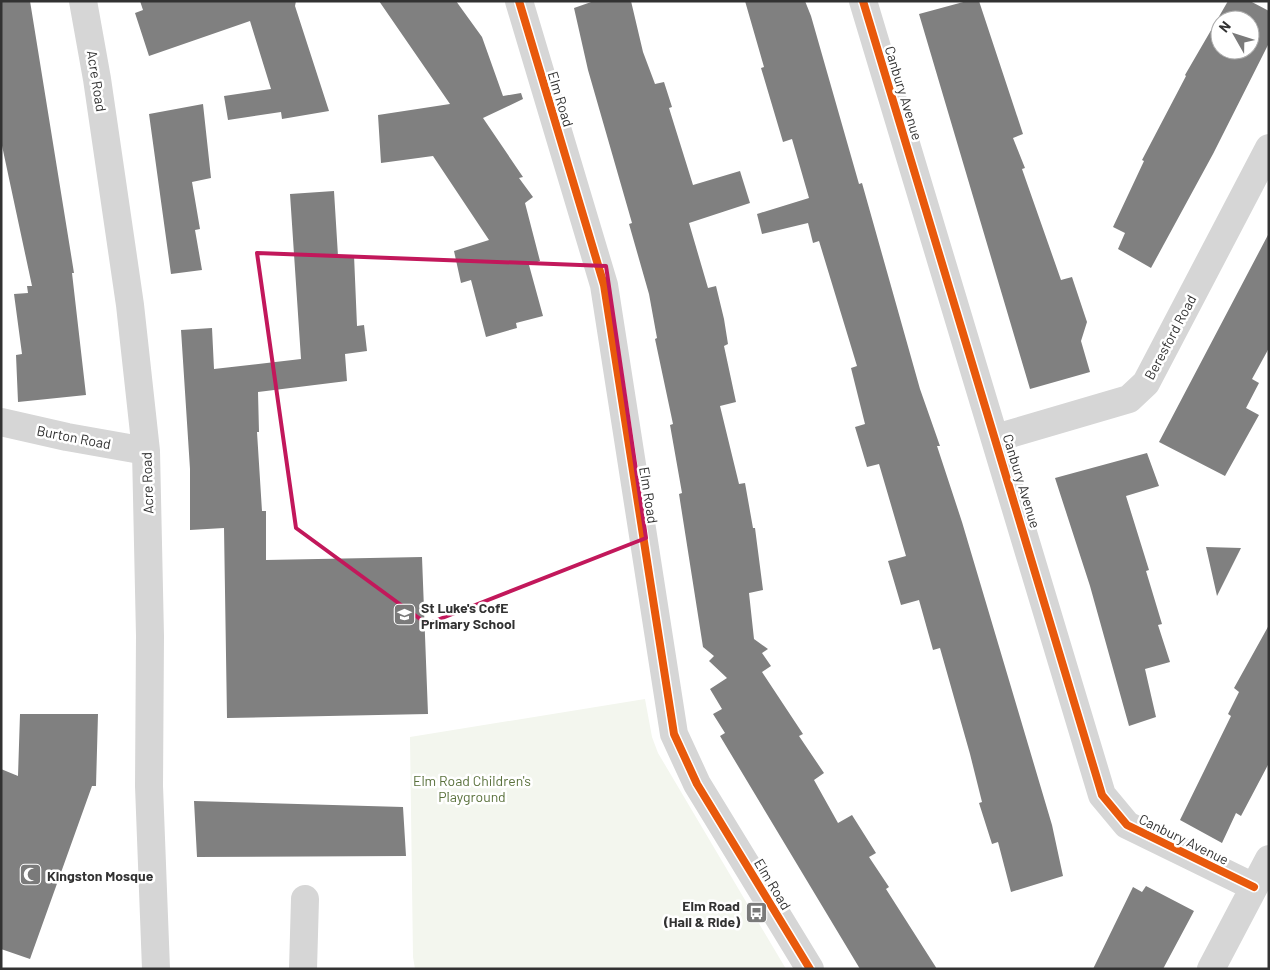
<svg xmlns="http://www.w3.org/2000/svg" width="1270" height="970" font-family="Barlow,sans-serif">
<rect width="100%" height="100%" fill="#fff"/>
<path fill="#f3f6ee" d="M 645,699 L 652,737 L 658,753 L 786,969 L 415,969 L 413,957 L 410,737 Z"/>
<path fill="#808080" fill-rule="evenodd" d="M 1,1 L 30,1 L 74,273 L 72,273 L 86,395 L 18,402 L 16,355 L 22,354 L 14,294 L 28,293 L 27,286 L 32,286 L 1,141 Z
M 140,1 L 296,1 L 295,6 L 329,111 L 282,119 L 281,112 L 228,120 L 224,96 L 271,89 L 250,21 L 149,56 L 135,13 L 143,10 Z
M 379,1 L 456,1 L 482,37 L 503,96 L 521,93 L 523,99 L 483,118 L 523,177 L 519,178 L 533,197 L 525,203 L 540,261 L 529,265 L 543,316 L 516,323 L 517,328 L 486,337 L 471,280 L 461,283 L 454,251 L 489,240 L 433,156 L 381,163 L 378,115 L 450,104 Z
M 594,1 L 631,1 L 643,52 L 655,84 L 664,82 L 672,107 L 669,108 L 693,185 L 740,171 L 750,203 L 689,223 L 708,288 L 716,286 L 724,319 L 728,344 L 724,346 L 736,402 L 720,406 L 739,484 L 745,483 L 753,528 L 755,528 L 763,590 L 749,593 L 754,639 L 768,649 L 762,653 L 771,666 L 762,672 L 803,734 L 799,736 L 824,773 L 814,780 L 838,823 L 852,815 L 876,853 L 869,857 L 889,887 L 886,889 L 937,969 L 860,969 L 720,736 L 725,733 L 713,714 L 722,709 L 710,689 L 727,678 L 709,661 L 714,656 L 703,647 L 679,494 L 682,493 L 670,425 L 673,424 L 655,339 L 657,338 L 649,294 L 629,224 L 632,223 L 588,70 L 574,8 Z
M 745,1 L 805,1 L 811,16 L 859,184 L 862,183 L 920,389 L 940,446 L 937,446 L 962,522 L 1052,825 L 1063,876 L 1011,892 L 998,842 L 992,844 L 979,803 L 982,802 L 970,754 L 940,648 L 933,650 L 919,600 L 901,605 L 888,561 L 906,556 L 879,464 L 867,467 L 855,427 L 865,424 L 851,368 L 857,366 L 819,241 L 813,243 L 808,223 L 762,234 L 757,214 L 809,198 L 792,139 L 783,142 L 761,68 L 764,67 Z
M 967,1 L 979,1 L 1023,134 L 1013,138 L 1025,168 L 1022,169 L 1061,280 L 1072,277 L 1087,322 L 1081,341 L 1090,372 L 1030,389 L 919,14 Z
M 1228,1 L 1250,1 L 1269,11 L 1269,43 L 1213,154 L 1151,268 L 1118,249 L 1125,233 L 1113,227 L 1144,161 L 1142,160 L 1186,76 L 1185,75 ZM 1220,20 L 1250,20 L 1250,50 L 1220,50 Z
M 203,104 L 211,178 L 192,182 L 200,229 L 195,230 L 202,270 L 171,274 L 149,114 Z
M 334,191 L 338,256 L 354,255 L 357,326 L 364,325 L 367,351 L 345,354 L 347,381 L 258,392 L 259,432 L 257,432 L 262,511 L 266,511 L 266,560 L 422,557 L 428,714 L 227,718 L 224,528 L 190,530 L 190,469 L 181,330 L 212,328 L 214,369 L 301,359 L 290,194 Z
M 1269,233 L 1269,348 L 1252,379 L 1259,383 L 1246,408 L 1259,415 L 1225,476 L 1159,442 Z
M 1147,453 L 1159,486 L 1126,496 L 1149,570 L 1146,571 L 1162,624 L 1158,625 L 1170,662 L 1145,669 L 1156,717 L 1129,726 L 1090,586 L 1055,478 Z
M 1206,547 L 1241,548 L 1217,596 Z
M 1269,625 L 1269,763 L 1241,816 L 1236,813 L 1222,843 L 1180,820 L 1231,716 L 1228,714 L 1239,692 L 1234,688 Z
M 20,714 L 98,714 L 96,786 L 92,786 L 30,959 L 1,949 L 1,769 L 18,776 Z
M 194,801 L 403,807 L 406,856 L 197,857 Z
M 1146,886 L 1194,911 L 1163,969 L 1093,969 L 1133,887 L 1142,892 Z"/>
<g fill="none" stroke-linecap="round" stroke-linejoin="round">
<path stroke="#d6d6d6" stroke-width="28" d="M 83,1 L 97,79 L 130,305 L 146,451 L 150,636 L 149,786 L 156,969
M 519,1 L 604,285 L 674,734 L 697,784 L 810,969
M 863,1 L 1102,795 L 1127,825 L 1254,887
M 1,422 L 67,437 L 146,451
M 996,438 L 1129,399 L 1146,383 L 1269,148
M 303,969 L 305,899
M 1211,969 L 1269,859"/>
<defs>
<path id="cycleway" d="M 519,1 L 604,285 L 674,734 L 697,784 L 810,969
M 863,1 L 1102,795 L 1127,825 L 1254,887"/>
</defs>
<use href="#cycleway" stroke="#fff" stroke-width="11"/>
<use href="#cycleway" stroke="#e8590c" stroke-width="8"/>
</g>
<path fill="none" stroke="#c2185b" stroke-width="4" stroke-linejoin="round" d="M 257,253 L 606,266 L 646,538 L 427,624 L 296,528 Z"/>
<defs>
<symbol id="school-square" viewBox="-11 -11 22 22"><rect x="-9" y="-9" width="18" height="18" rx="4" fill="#7a7a7a" stroke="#fff"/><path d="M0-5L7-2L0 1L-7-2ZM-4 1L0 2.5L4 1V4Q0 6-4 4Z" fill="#fff"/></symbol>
<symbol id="mosque-square" viewBox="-11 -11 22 22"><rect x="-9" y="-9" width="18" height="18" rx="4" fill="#7a7a7a" stroke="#fff"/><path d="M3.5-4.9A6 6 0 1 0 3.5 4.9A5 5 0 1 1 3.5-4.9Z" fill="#fff"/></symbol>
<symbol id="bus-square" viewBox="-11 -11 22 22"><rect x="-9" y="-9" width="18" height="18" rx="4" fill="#7a7a7a" stroke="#fff"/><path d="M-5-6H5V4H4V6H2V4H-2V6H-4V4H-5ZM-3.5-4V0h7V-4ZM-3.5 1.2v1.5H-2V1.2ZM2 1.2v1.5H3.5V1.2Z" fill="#fff"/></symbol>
</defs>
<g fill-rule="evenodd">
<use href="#school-square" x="392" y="602" width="25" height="25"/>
<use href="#mosque-square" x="18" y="862" width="25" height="25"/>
<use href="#bus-square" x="744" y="900" width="25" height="25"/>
</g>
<g text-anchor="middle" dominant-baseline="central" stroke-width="5" stroke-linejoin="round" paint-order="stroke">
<g font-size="14" fill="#323232" stroke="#fff">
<text transform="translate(97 81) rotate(81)">Acre Road</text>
<text transform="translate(904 93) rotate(73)">Canbury Avenue</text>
<text transform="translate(561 99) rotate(73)">Elm Road</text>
<text transform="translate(1170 337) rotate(-62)">Beresford Road</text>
<text transform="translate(74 437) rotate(11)">Burton Road</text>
<text transform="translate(1022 481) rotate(73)">Canbury Avenue</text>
<text transform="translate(147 483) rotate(-92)">Acre Road</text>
<text transform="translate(649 495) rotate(81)">Elm Road</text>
<text transform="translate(1184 839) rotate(26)">Canbury Avenue</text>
<text transform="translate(773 884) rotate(59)">Elm Road</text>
</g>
<g font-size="14" font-weight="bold" fill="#323232" stroke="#fff" text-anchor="start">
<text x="421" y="607">St Luke's CofE<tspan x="421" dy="16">Primary School</tspan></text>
<text x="47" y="875">Kingston Mosque</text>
<text x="740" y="905" text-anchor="end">Elm Road<tspan x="740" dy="16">(Hail &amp; Ride)</tspan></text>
</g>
<g font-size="14" fill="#5a713c" stroke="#fff">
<text x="472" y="780">Elm Road Children's<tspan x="472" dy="16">Playground</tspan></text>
</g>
</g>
<rect width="1270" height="970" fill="none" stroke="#323232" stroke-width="5"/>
<g transform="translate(1235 35) rotate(309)"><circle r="24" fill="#ffffff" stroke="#adadad"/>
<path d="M0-4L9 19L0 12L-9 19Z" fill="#7a7a7a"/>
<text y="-8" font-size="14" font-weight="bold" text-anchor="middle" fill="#323232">N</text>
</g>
</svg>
